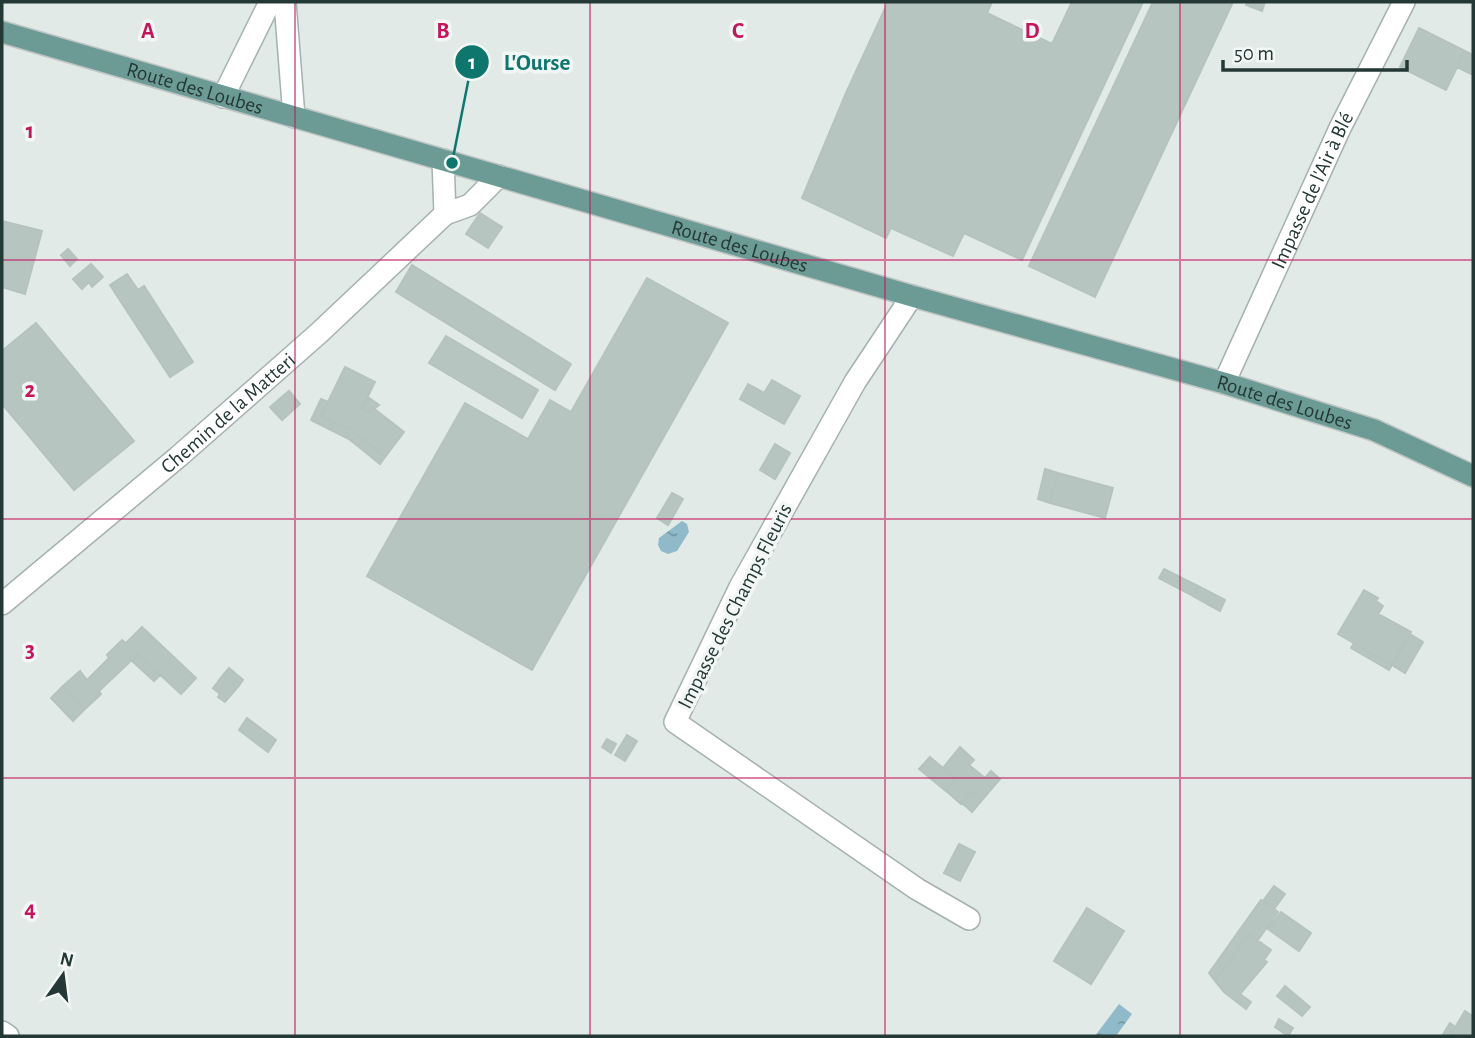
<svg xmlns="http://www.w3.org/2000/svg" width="1475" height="1038" font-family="'Alegreya Sans',sans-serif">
<defs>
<pattern id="water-ripples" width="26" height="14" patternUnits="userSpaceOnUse" patternTransform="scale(1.75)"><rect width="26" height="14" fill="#90bac9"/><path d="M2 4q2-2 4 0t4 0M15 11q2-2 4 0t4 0" fill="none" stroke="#7598a4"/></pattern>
</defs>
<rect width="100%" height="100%" fill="#e2eae7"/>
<path fill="url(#water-ripples)" d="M 682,521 L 687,524 L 689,532 L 677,551 L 668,554 L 661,551 L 658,545 L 659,538 Z
M 1119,1004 L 1132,1014 L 1116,1036 L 1095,1036 Z"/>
<path fill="#b7c5c1" stroke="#b5c3bf" stroke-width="2" d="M 888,2 L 992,2 L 987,13 L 1052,44 L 1072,2 L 1143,2 L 1022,260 L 964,233 L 953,256 L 891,228 L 886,238 L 802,198 L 846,93 Z
M 1153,2 L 1233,2 L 1095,297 L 1029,266 Z
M 1247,2 L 1265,2 L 1262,11 L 1246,5 Z
M 1419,28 L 1465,51 L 1446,90 L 1400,67 Z
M 1465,51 L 1473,55 L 1473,75 L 1457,67 Z
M 480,213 L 502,227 L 488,248 L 466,234 Z
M 2,221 L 42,231 L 25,294 L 2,287 Z
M 68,249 L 77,259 L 70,266 L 61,255 Z
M 91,264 L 103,277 L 92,287 L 89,282 L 82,289 L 73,279 Z
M 412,265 L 571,364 L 555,390 L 396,292 Z
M 127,274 L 138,290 L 144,286 L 193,362 L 170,377 L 110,285 Z
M 647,278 L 728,323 L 532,670 L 367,576 L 465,403 L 528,439 L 550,400 L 571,412 Z
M 36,323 L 134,441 L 74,490 L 2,404 L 2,351 Z
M 446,336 L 538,390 L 522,418 L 429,363 Z
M 345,367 L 375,382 L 362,408 L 369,413 L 373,408 L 404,432 L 385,457 L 351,430 L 321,416 Z
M 772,380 L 800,396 L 784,424 L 740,399 L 748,384 L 764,393 Z
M 289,391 L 300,404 L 282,420 L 270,407 Z
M 368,397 L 379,405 L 369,413 L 362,408 Z
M 321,399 L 328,402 L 321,416 L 351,430 L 385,457 L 380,464 L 349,439 L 311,420 Z
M 775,444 L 790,453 L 775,479 L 760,470 Z
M 1045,469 L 1058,473 L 1050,503 L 1038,499 Z
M 1058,473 L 1113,488 L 1105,518 L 1050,503 Z
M 672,493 L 683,499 L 668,525 L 657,518 Z
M 1164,569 L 1198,586 L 1193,596 L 1159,578 Z
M 1198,586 L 1225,600 L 1220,611 L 1193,596 Z
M 1364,590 L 1378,598 L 1376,601 L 1383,606 L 1378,614 L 1411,632 L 1392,665 L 1338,634 Z
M 142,627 L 196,678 L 181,694 L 138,654 L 99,691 L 101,694 L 85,709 L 63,686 L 80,671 L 87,680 L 109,658 L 107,655 L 122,640 L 126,643 Z
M 1410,634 L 1423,642 L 1405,673 L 1392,665 Z
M 1354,643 L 1392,665 L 1389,670 L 1351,648 Z
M 138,654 L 160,675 L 154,681 L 132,661 Z
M 229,668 L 243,680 L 238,687 L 223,675 Z
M 223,675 L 238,687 L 225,702 L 218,697 L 220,694 L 213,688 Z
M 63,686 L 85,709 L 73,721 L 51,698 Z
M 247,718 L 276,740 L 268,752 L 239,730 Z
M 627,735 L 637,741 L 625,761 L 615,755 Z
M 607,739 L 616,744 L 611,753 L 602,747 Z
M 960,747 L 974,760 L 969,765 L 985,778 L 991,771 L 1000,779 L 982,800 L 972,791 L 961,804 L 946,791 L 956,779 L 943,768 Z
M 930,757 L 956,779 L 946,791 L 919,769 Z
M 972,791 L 982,800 L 972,812 L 962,803 Z
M 959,844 L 975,852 L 960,881 L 944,873 Z
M 1274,886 L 1285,894 L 1274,909 L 1263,901 Z
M 1261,900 L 1278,912 L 1258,940 L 1249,934 L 1215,981 L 1209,973 Z
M 1087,908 L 1124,931 L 1091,984 L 1054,961 Z
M 1281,912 L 1311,933 L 1299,951 L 1268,929 Z
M 1249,934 L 1271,950 L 1264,960 L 1267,962 L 1240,994 L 1251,1002 L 1246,1009 L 1224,992 L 1215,981 Z
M 1285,986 L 1310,1007 L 1302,1016 L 1277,996 Z
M 1465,1011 L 1473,1016 L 1473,1036 L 1450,1036 Z
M 1279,1019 L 1293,1028 L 1288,1036 L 1275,1027 Z
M 1450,1023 L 1455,1027 L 1450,1036 L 1442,1036 Z"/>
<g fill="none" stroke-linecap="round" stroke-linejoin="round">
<defs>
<g id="minor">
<path d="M 285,2 L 294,117"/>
<path d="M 223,97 L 270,2"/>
<path d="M 443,160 L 445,214 L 470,205 L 499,176"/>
<path d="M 912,296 L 855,382 L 740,587 L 675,722 L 917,889 L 969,919"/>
<path id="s1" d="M 1224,383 L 1340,128 L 1404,2"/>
<path id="s2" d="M 2,604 L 178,457 L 319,333 L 445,214"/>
<path d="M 2,1032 L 8,1036"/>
</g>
<g id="major">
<path id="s3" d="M 2,32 L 912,296 L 1224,383 L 1374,430 L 1473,476"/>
</g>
</defs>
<use href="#minor" stroke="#a5b1ae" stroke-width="24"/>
<use href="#major" stroke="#bdc4c3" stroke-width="24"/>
<use href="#minor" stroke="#fff" stroke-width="21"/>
<use href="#major" stroke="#6b9b94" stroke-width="21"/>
</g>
<path fill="none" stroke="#c2185b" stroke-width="2" stroke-opacity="0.55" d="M 295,2 L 295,1036M 590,2 L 590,1036M 885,2 L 885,1036M 1180,2 L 1180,1036M 2,260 L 1473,260M 2,519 L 1473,519M 2,778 L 1473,778"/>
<g text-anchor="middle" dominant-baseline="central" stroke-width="7" stroke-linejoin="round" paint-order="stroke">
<g font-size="21" fill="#243936" stroke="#f2f7f5">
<text stroke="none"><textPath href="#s3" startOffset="201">Route des Loubes</textPath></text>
<text stroke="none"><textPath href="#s1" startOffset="212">Impasse de l'Air à Blé</textPath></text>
<text stroke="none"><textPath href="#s3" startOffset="768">Route des Loubes</textPath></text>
<text stroke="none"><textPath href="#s3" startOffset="1335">Route des Loubes</textPath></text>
<text stroke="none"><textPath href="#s2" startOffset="296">Chemin de la Matteri</textPath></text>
<text transform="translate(735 606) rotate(-63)">Impasse des Champs Fleuris</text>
</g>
</g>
<g font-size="23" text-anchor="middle" font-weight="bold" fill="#c2185b" stroke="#f2f7f5" stroke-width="7" stroke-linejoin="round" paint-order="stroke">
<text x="148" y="38">A</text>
<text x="443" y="38">B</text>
<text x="738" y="38">C</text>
<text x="1032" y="38">D</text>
<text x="30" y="138">1</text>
<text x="30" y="397">2</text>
<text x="30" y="657">3</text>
<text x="30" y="916">4</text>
</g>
<path fill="none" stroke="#0f766e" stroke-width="2.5" d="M452 163L472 62"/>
<g fill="#0f766e" stroke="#f2f7f5" stroke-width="2.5">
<circle cx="452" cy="163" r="7"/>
<circle cx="472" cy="62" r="18"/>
</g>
<g font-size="21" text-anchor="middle" font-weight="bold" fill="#fff">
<text x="472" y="69">1</text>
</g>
<g font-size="23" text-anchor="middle" font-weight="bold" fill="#0f766e" stroke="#f2f7f5" stroke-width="7" stroke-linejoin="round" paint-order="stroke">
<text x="537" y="70">L'Ourse</text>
</g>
<rect width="1475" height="1038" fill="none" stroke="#243936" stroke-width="7"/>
<g transform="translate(63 975) rotate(14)" stroke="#f2f7f5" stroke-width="5" paint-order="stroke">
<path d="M0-5L12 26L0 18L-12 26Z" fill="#243936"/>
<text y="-10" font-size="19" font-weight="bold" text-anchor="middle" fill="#243936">N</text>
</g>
<path d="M1223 60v10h184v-10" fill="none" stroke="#243936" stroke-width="3.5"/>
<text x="1234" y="60" font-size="21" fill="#243936" stroke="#f2f7f5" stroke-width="5" paint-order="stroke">50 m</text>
</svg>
